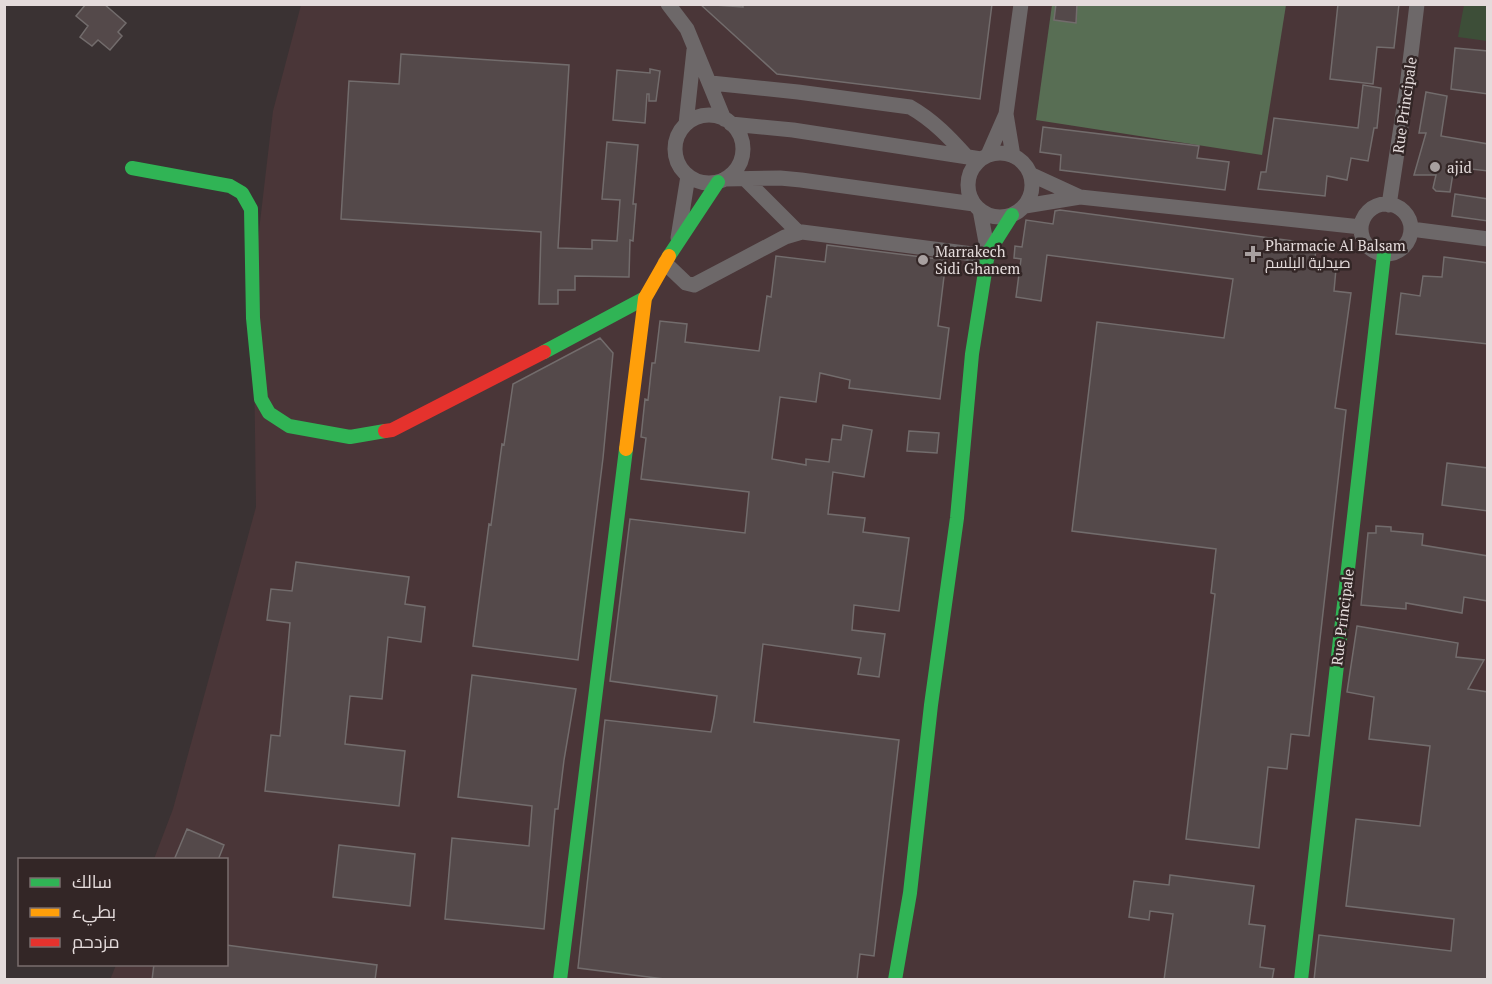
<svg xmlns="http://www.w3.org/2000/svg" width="1492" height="984" font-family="'PT Serif',Cairo,serif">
<rect width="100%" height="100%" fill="#3a3233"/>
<path fill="#4a3638" d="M 301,5 L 1487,5 L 1487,979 L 110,980 L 116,965 L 226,964 L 226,860 L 154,859 L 173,809 L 256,507 L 253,282 L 273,111 Z"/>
<path fill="#3d4e38" d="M 1464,5 L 1487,5 L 1487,41 L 1458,37 Z"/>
<path fill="#586e54" d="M 1052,5 L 1286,5 L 1262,155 L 1036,120 Z"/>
<path fill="#54494a" stroke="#726c6c" stroke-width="1.5" d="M 86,4 L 104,4 L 126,23 L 118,32 L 122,36 L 110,50 L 98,40 L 92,46 L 80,37 L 88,26 L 76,16 Z
M 700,4 L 743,7 L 743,4 L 992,4 L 980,99 L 777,74 Z
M 1056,4 L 1077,4 L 1076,23 L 1054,20 Z
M 1338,4 L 1399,4 L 1394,48 L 1377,47 L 1373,84 L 1330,79 Z
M 1455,48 L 1488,51 L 1488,94 L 1451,89 Z
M 401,54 L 569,65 L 558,248 L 592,249 L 592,240 L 617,241 L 620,200 L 602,199 L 607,142 L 638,145 L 633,204 L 636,204 L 633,241 L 630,240 L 629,277 L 575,276 L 575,290 L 558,290 L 558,304 L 539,304 L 541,232 L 341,219 L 349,81 L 399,84 Z
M 650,69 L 660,71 L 656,101 L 649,101 L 649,94 L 647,94 L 645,123 L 613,120 L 617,70 L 650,73 Z
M 1363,85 L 1381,88 L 1377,128 L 1374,128 L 1368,161 L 1351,158 L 1347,180 L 1327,176 L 1325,196 L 1258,189 L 1261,172 L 1266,172 L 1274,118 L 1358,128 Z
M 1426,92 L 1447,96 L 1441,136 L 1488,144 L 1488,171 L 1454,167 L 1450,192 L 1436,191 L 1433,188 L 1436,175 L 1414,175 L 1426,133 L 1419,133 Z
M 1043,127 L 1199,146 L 1197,158 L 1229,162 L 1225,190 L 1060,170 L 1061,155 L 1040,152 Z
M 1455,194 L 1488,199 L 1488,221 L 1452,216 Z
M 1060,210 L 1293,241 L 1293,245 L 1316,248 L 1314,267 L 1336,269 L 1334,291 L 1351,293 L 1335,408 L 1346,410 L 1309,736 L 1291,734 L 1287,769 L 1268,767 L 1259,848 L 1186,839 L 1215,594 L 1211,593 L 1216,549 L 1072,531 L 1097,322 L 1224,338 L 1233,279 L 1047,255 L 1041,301 L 1016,297 L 1021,259 L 1014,258 L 1015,246 L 1022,247 L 1026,220 L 1053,224 L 1055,211 Z
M 827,245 L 946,260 L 938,326 L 949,328 L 940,399 L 849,388 L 850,380 L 820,373 L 816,402 L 780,397 L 772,459 L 806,465 L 806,459 L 829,462 L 832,439 L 841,440 L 843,425 L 872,430 L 864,477 L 833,472 L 828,514 L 865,518 L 863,532 L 909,538 L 899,611 L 854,605 L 852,630 L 885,634 L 879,677 L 858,674 L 861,658 L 763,644 L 754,722 L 899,740 L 874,956 L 860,954 L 857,980 L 672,980 L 578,968 L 605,720 L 711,732 L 714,717 L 717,696 L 610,681 L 630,519 L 745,533 L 749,492 L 641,479 L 646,438 L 641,437 L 645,399 L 648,400 L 652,363 L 655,363 L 660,321 L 687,324 L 685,342 L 759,351 L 767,296 L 771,297 L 776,256 L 825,262 Z
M 1444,257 L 1488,263 L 1488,344 L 1396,334 L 1401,293 L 1420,296 L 1423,276 L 1442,277 Z
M 600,338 L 613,353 L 603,458 L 578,660 L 473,646 L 489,524 L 491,525 L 502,444 L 504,445 L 513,384 Z
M 909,431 L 939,433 L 937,453 L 907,451 Z
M 1447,463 L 1488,468 L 1488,511 L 1442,505 Z
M 1376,526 L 1391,527 L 1391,531 L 1423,534 L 1422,545 L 1488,556 L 1488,601 L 1464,597 L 1462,613 L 1406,603 L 1406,609 L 1361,605 L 1368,533 L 1376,533 Z
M 296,562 L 409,577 L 405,604 L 425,607 L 421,642 L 388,637 L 382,699 L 350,696 L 345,744 L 405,751 L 399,806 L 265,791 L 271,735 L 280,736 L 290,623 L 267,620 L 271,589 L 292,591 Z
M 1357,626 L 1458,643 L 1456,657 L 1484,660 L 1468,689 L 1488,692 L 1488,980 L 1314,980 L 1319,935 L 1451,951 L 1454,919 L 1346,906 L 1356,819 L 1420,826 L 1430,746 L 1369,739 L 1374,697 L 1347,692 Z
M 472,675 L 576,689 L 564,760 L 558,809 L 555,809 L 544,929 L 445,919 L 452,838 L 529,846 L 532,806 L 458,797 Z
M 187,829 L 224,845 L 218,860 L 174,860 Z
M 339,845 L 415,854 L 410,906 L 333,897 Z
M 1170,875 L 1254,886 L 1249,924 L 1265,926 L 1260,967 L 1274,969 L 1272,980 L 1164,980 L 1173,914 L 1150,911 L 1149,920 L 1129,917 L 1134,881 L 1169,885 Z
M 226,945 L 377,965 L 375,980 L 152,980 L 154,964 L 226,964 Z"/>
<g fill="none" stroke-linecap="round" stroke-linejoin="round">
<path stroke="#6d6869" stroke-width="15" d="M 668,4 L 687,29 L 724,119
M 711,83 L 798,92 L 910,107 C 933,120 950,138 967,157
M675 149a34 34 0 1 1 68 0a34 34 0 1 1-68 0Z
M 686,124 L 694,50
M 731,124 L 793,130 L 981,159
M968 185a32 32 0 1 1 64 0a32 32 0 1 1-64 0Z
M 988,155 L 1006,114
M 1013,156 L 1006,114 L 1021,4
M 1030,174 L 1080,197
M 725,179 L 780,178 L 801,180 L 974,204
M 745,179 L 798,232
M1361 229a25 25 0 1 1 50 0a25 25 0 1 1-50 0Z
M 1389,205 L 1407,87 L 1417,4
M 1025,206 L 1080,197 L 1361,227
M 980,210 L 988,253
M 1411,229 L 1488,239
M 678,238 L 688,176
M 665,263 L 686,283 L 694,285 L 785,237 L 802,232 L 988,256"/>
<path stroke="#30b455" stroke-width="14" d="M 132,168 L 230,186 L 242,193 L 251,209 L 253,318 L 261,399 L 269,413 L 289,426 L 350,437 L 385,431
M 669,256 L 718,182
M 544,352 L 645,298
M 560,980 L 626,449
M 895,980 L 910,893 L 931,705 L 957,518 L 972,354 L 988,253 L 1012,215
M 1301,980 L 1384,254"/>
<path stroke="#ff9f0a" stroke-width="14" d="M 626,449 L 645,298 L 669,256"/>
<path stroke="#e5322d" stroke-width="14" d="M 385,431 L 392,430 L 544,352"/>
</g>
<g fill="#a8a0a0" stroke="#332626" stroke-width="2">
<circle cx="1435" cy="167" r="6"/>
<path d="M1250 245h6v6h6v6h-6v6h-6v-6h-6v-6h6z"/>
<circle cx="923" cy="260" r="6"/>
</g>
<g text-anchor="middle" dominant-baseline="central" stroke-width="5" stroke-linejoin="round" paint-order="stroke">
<g font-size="15" fill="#e4dbdb" stroke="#332626">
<text transform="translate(1404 105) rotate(-82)">Rue Principale</text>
<text transform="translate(1342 617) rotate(-83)">Rue Principale</text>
</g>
<g font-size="15" fill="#e4dbdb" stroke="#332626" text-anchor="start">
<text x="1447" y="167">ajid</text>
<text x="1265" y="245">Pharmacie Al Balsam<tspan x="1265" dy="17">صيدلية البلسم</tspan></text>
<text x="935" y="251">Marrakech<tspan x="935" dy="17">Sidi Ghanem</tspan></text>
</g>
</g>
<rect width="1492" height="984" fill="none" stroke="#e4dbdb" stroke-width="12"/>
<rect x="18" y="858" width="210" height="108" fill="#332626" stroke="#7a6e6e" stroke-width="1.5"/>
<rect x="30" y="878" width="30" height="9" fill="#30b455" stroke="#7a6e6e" stroke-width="1.5"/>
<text x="72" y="888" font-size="18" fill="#e4dbdb">سالك</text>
<rect x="30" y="908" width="30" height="9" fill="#ff9f0a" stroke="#7a6e6e" stroke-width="1.5"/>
<text x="72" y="918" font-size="18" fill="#e4dbdb">بطيء</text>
<rect x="30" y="938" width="30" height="9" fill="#e5322d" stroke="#7a6e6e" stroke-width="1.5"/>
<text x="72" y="948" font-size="18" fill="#e4dbdb">مزدحم</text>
</svg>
